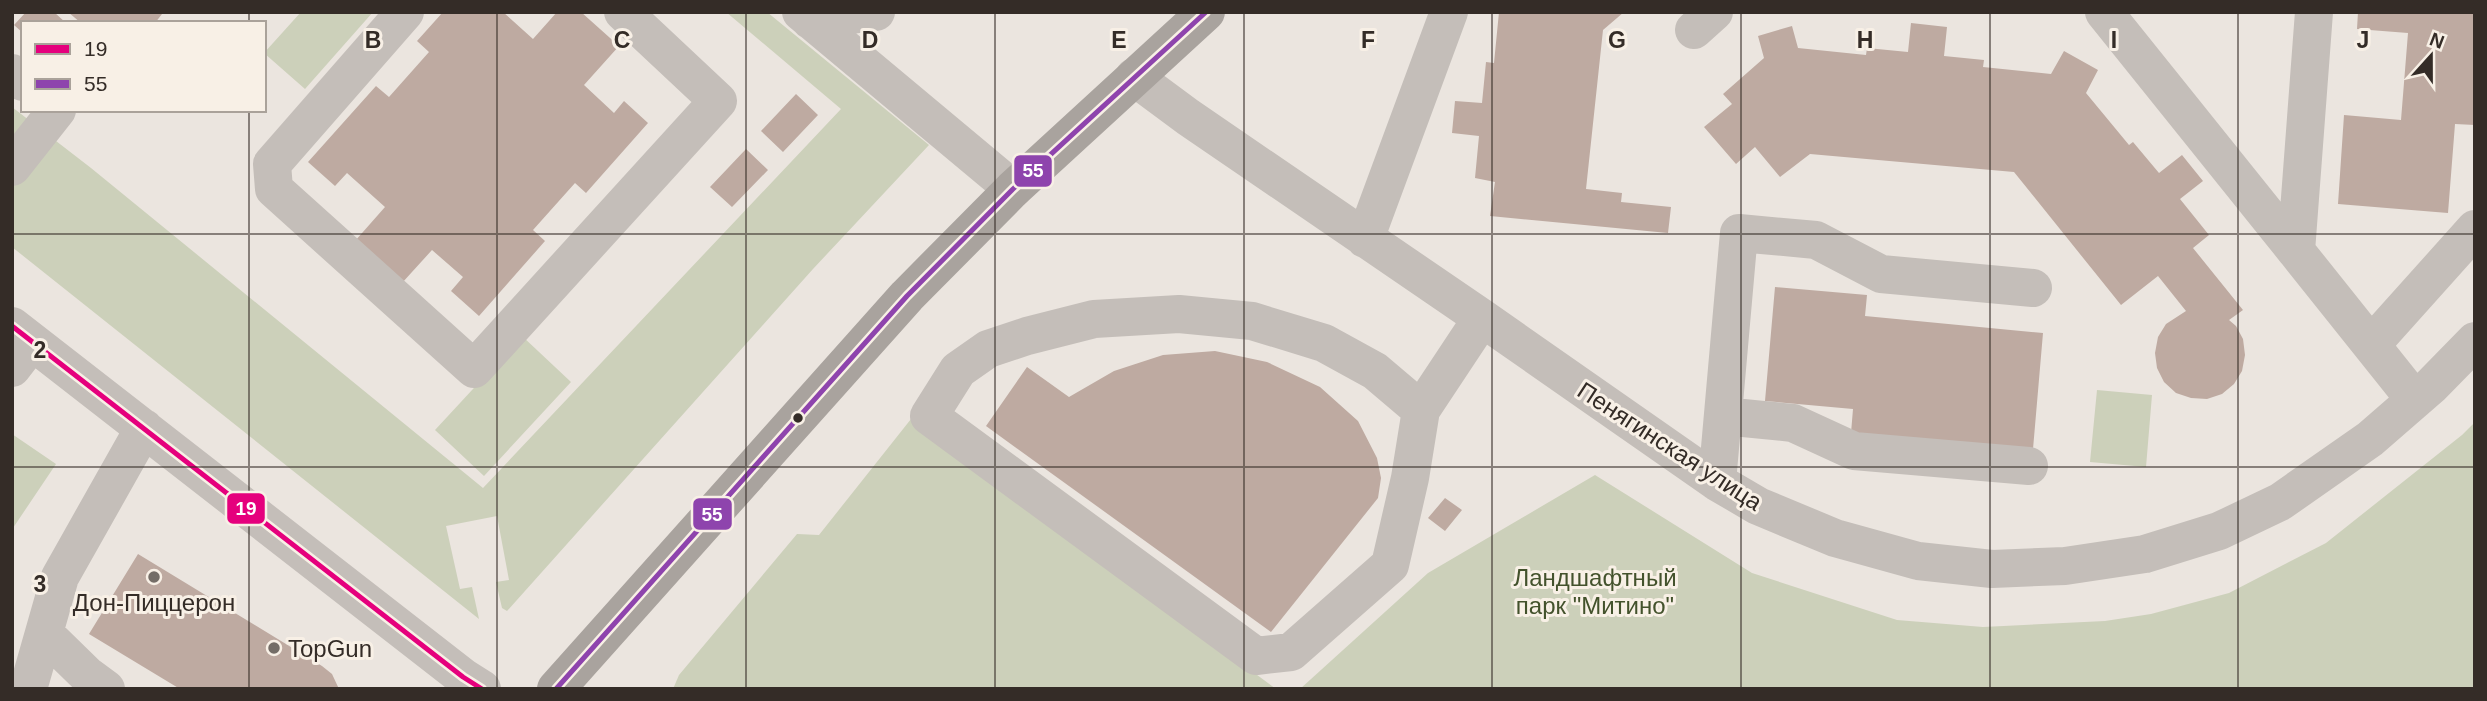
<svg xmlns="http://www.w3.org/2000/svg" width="2487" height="701" font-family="Helvetica,sans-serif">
<rect width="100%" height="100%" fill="#ebe5df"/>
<path fill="#ccd0ba" d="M 301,12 L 373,12 L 305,89 L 264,53 Z
M 726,12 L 767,12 L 929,145 L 813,269 L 507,611 L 502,608 L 496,582 L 509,580 L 497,516 L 446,526 L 460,589 L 472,587 L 479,619 L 12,247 L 12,107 L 91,168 L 483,488 L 841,109 Z
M 522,336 L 571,382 L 484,476 L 435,430 Z
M 2097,390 L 2152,395 L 2146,467 L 2090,462 Z
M 911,419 L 1276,689 L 673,689 L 679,675 L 797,534 L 819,535 Z
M 2475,422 L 2475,689 L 1300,689 L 1428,573 L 1595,475 L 1752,573 L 1897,620 L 1983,627 L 2105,621 L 2151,614 L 2229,593 L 2326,543 L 2462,435 Z
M 12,434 L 56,464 L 13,528 L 12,527 Z"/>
<path fill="#beaaa1" d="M 26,12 L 54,12 L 66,23 L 23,23 L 23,33 L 14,25 Z
M 68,12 L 160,12 L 162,14 L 155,23 L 81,23 Z
M 443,12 L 503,12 L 533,39 L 557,12 L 581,12 L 619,46 L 584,85 L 614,113 L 624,101 L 648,123 L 586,193 L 575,183 L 533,230 L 545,241 L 479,316 L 451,291 L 463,277 L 432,250 L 402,283 L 355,241 L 385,207 L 347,173 L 335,186 L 308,162 L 376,86 L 389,97 L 429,52 L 417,41 Z
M 1499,12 L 1624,12 L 1603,30 L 1586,189 L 1622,193 L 1621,202 L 1671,207 L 1668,233 L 1490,216 L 1495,182 L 1475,178 L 1479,136 L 1452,133 L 1455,101 L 1482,103 L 1486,62 L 1494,63 Z
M 2358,12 L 2475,12 L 2475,125 L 2455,124 L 2448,213 L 2338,204 L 2344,115 L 2401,120 L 2408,33 L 2357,29 Z
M 1911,23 L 1947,27 L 1944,56 L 1984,60 L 1983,67 L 2051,74 L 2064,51 L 2098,70 L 2086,93 L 2129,145 L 2133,142 L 2159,173 L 2182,155 L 2203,181 L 2180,199 L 2209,235 L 2193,248 L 2243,310 L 2229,320 L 2236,326 L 2243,339 L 2245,355 L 2242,371 L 2234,384 L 2222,394 L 2207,399 L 2191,398 L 2176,393 L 2164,382 L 2157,368 L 2155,353 L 2158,337 L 2166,324 L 2186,311 L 2158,276 L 2121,305 L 2014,172 L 1810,154 L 1780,177 L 1755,147 L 1736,164 L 1704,127 L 1732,104 L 1723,94 L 1764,58 L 1758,36 L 1792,26 L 1798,48 L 1866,55 L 1867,48 L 1908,52 Z
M 796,94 L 818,115 L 783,152 L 761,131 Z
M 746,149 L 768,170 L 732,207 L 710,187 Z
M 1775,287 L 1867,295 L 1865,316 L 2043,333 L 2033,449 L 1851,433 L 1853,409 L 1765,401 Z
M 1215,351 L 1267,362 L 1320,387 L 1358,421 L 1377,458 L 1381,478 L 1378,498 L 1271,632 L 986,426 L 1027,367 L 1069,397 L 1114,371 L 1163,355 Z
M 1445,498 L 1462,510 L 1445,531 L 1428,518 Z
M 138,554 L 322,666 L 332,674 L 339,689 L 180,689 L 89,634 Z"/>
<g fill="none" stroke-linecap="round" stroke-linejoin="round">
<path stroke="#c4beb9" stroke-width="38" d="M 405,12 L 272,164 L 274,189 L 474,369 L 718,101 L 623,12
M 801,12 L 1013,189
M 2104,12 L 2296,251
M 2314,12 L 2296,251 L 2415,400
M 810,20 L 876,12
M 1694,30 L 1714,12
M 12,73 L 23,82
M 1134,77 L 1188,117 L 1482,318 L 1717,482 L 1758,506 L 1835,538 L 1918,561 L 1992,569 L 2065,566 L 2145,554 L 2219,531 L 2280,502 L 2370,439 L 2431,386 L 2475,341
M 12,167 L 57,110
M 1365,239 L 1449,12
M 12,326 L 463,677 L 482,689
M 2371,345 L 2475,229
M 12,368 L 32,342
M 1421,410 L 1375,371 L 1324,343 L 1252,321 L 1179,314 L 1094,319 L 1027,336 L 988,349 L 958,370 L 929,416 L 1256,656 L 1291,652 L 1390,565 L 1410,478 L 1421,410 L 1482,318
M 1723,416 L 1793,423 L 1854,451 L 2029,466
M 1717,482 L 1739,233 L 1816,240 L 1881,274 L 2033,288
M 44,633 L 87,675 L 106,689
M 28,689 L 60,577 L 144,428"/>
<path stroke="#a9a39e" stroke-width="38" d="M 556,689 L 907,296 L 1013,189 L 1206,12"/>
<defs>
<path id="bus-1" d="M 12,326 L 463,677 L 482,689"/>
<path id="bus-2" d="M 556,689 L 907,296 L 1013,189 L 1206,12"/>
</defs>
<use href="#bus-1" stroke="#f8f0e6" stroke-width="10"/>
<use href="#bus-2" stroke="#f8f0e6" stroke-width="10"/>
<use href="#bus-1" stroke="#e5007d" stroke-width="5"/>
<use href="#bus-2" stroke="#8e44ad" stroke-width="5"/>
</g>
<path fill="none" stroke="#342c27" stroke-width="2" stroke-opacity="0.55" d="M 249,12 L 249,23M 497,12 L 497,689M 746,12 L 746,689M 995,12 L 995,689M 1244,12 L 1244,689M 1492,12 L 1492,689M 1741,12 L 1741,689M 1990,12 L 1990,689M 2238,12 L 2238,689M 249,110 L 249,689M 12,234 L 2475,234M 12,467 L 2475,467"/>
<circle fill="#342c27" stroke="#f8f0e6" stroke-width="2.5" cx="798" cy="418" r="6"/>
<g fill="#746d67" stroke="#f8f0e6" stroke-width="2.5">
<circle cx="154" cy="577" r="7"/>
<circle cx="274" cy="648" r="7"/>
</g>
<g text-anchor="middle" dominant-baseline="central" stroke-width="6" stroke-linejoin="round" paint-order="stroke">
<g font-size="24" fill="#342c27" stroke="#f8f0e6">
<text transform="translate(1670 446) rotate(33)">Пенягинская улица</text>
</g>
<g font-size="24" fill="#43522c" stroke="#f8f0e6">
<text x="1595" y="577">Ландшафтный<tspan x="1595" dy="28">парк "Митино"</tspan></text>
</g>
<g font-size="24" fill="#342c27" stroke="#f8f0e6">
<text x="154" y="602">Дон-Пиццерон</text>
<text x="288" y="648" text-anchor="start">TopGun</text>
</g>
</g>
<g font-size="23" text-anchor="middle" font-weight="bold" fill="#342c27" stroke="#f8f0e6" stroke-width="6" stroke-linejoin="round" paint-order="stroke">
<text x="373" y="48">B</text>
<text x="622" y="48">C</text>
<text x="870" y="48">D</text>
<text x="1119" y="48">E</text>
<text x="1368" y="48">F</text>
<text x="1617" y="48">G</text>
<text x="1865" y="48">H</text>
<text x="2114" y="48">I</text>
<text x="2363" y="48">J</text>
<text x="40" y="358">2</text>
<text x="40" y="592">3</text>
</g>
<g stroke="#f8f0e6" stroke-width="2.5">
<rect x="1013" y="154" width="40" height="34" rx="7" fill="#8e44ad"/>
<rect x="226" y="492" width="40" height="33" rx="7" fill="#e5007d"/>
<rect x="692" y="497" width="41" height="34" rx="7" fill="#8e44ad"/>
</g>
<g font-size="19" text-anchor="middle" font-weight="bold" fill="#fff">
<text x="1033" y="177">55</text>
<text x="246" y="515">19</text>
<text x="712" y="521">55</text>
</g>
<rect width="2487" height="701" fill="none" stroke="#342c27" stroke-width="28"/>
<rect x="21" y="21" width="245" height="91" fill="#f8f0e6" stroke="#aaa29a" stroke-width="2"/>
<rect x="35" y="44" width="35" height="10" fill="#e5007d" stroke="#aaa29a" stroke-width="2"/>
<text x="84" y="56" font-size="21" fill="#342c27">19</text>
<rect x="35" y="79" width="35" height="10" fill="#8e44ad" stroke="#aaa29a" stroke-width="2"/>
<text x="84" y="91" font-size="21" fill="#342c27">55</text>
<g transform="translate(2431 56) rotate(21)" stroke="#f8f0e6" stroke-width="5" paint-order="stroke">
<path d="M0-5L12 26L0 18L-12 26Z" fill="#342c27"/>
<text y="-10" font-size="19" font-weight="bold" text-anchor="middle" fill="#342c27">N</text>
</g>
</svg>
